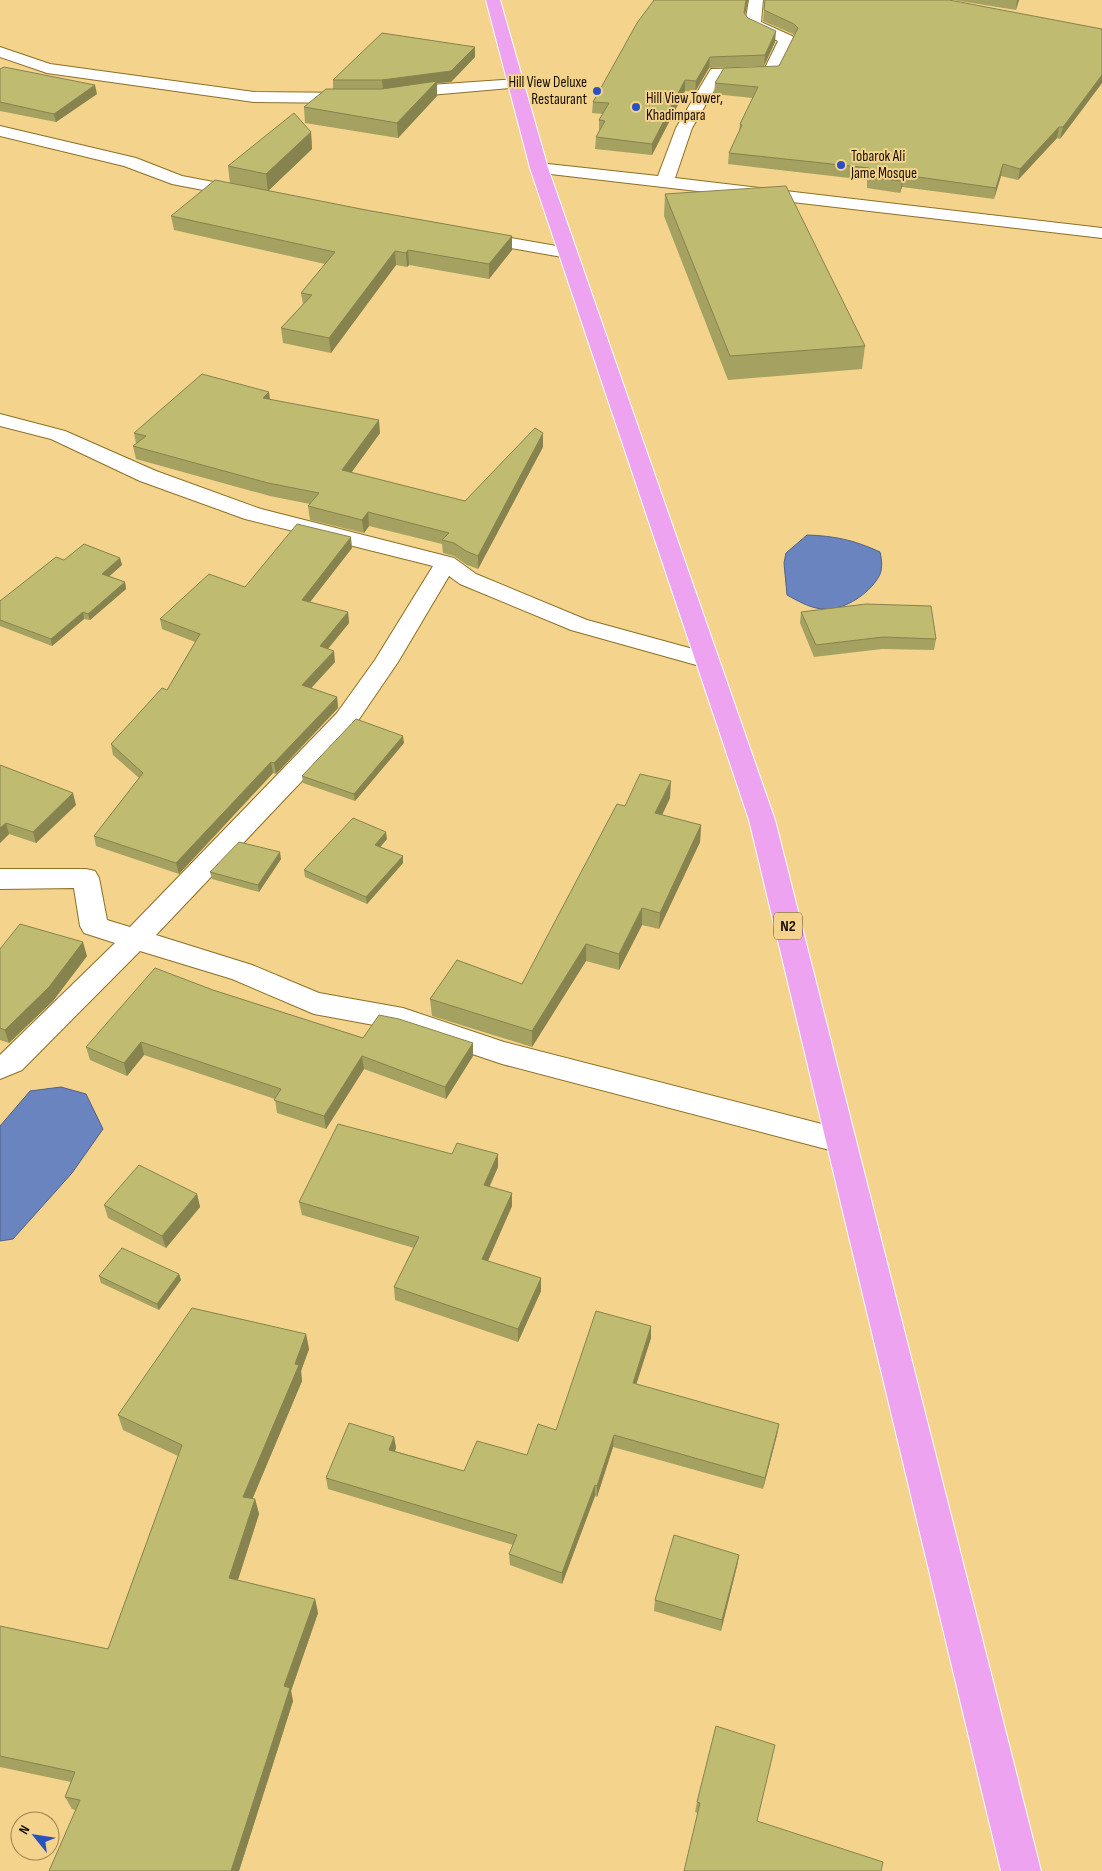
<svg xmlns="http://www.w3.org/2000/svg" width="1102" height="1871" font-family="'Sofia Sans Condensed',sans-serif">
<rect width="100%" height="100%" fill="#f4d38c"/>
<path fill="#6a84c0" stroke="#516186" d="M 807,535 C 835,536 854,540 880,552 C 882,560 883,571 878,578 C 868,594 846,609 827,609 C 813,610 798,601 787,595 L 784,563 L 786,553 Z
M 61,1087 L 86,1094 L 103,1129 L 72,1173 L 13,1239 L 0,1241 L 0,1126 L 30,1091 Z"/>
<g fill="none" stroke-linecap="round" stroke-linejoin="round">
<defs>
<path id="minor" d="M 749,0 L 763,0 L 761,22 L 792,36 L 795,39 L 776,76 L 722,77 L 692,128 L 675,178 L 1102,228 L 1102,238 L 533,172 L 530,168 L 533,164 L 539,163 L 658,176 L 676,128 L 711,69 L 765,68 L 778,41 L 748,27 L 745,24 Z
M 0,47 L 50,64 L 254,92 L 353,93 L 359,95 L 361,98 L 359,101 L 353,103 L 254,102 L 47,73 L 0,57 Z
M 516,79 L 522,81 L 524,84 L 522,87 L 430,95 L 401,100 L 395,98 L 393,95 L 395,92 L 430,85 Z
M 0,126 L 136,158 L 182,176 L 245,188 L 251,189 L 254,193 L 251,197 L 245,198 L 172,184 L 124,166 L 0,136 Z
M 476,232 L 568,248 L 574,249 L 577,253 L 574,257 L 568,258 L 470,241 L 467,237 L 470,233 Z
M 0,414 L 65,431 L 156,471 L 261,509 L 454,558 L 476,574 L 587,620 L 715,655 L 719,660 L 715,665 L 707,668 L 571,630 L 460,584 L 449,576 L 398,662 L 355,725 L 156,935 L 252,965 L 319,993 L 403,1008 L 504,1042 L 841,1129 L 852,1132 L 856,1141 L 852,1150 L 841,1153 L 502,1064 L 401,1030 L 314,1014 L 232,979 L 140,951 L 22,1070 L 0,1079 L 0,1055 L 115,943 L 84,933 L 80,926 L 74,888 L 0,889 L 0,869 L 86,869 L 95,871 L 99,878 L 107,920 L 130,927 L 337,713 L 375,660 L 433,566 L 245,519 L 140,481 L 51,439 L 0,426 Z"/>
<path id="trunk" d="M 486,0 L 500,0 L 548,168 L 775,820 L 1041,1871 L 1001,1871 L 749,820 L 530,168 Z"/>
</defs>
<use href="#minor" stroke="#8d6f26" stroke-width="2"/>
<use href="#trunk" stroke="#fff" stroke-width="2"/>
<use href="#minor" fill="#fff" fill-rule="evenodd"/>
<use href="#trunk" fill="#eea3f0" fill-rule="evenodd"/>
</g>
<path fill="#a4a161" d="M 654,0 L 748,0 L 745,14 L 748,18 L 775,42 L 764,66 L 709,68 L 695,92 L 685,91 L 652,155 L 595,149 L 596,137 L 599,131 L 599,120 L 603,114 L 592,113 L 593,102 Z
M 765,0 L 1102,29 L 1102,83 L 1060,139 L 1057,138 L 1018,180 L 1001,176 L 994,199 L 902,187 L 900,193 L 867,188 L 867,180 L 728,164 L 729,153 L 739,131 L 740,124 L 753,98 L 714,94 L 715,83 L 779,66 L 794,36 L 793,34 L 763,21 Z
M 953,0 L 1019,0 L 1016,10 Z
M 475,47 L 475,57 L 451,82 L 437,83 L 437,96 L 398,138 L 305,123 L 304,107 L 333,89 L 333,80 Z
M 0,69 L 97,94 L 56,122 L 0,111 Z
M 311,132 L 312,149 L 268,191 L 366,210 L 512,236 L 512,250 L 489,279 L 409,265 L 407,267 L 396,265 L 331,353 L 283,343 L 281,328 L 303,304 L 301,293 L 325,264 L 174,230 L 171,216 L 230,184 L 228,166 Z
M 665,194 L 865,346 L 862,369 L 728,380 L 664,216 Z
M 269,392 L 270,399 L 380,433 L 351,473 L 465,501 L 543,447 L 478,569 L 467,565 L 454,556 L 443,553 L 442,544 L 369,526 L 364,533 L 310,520 L 308,506 L 310,504 L 270,496 L 136,459 L 133,446 L 136,444 L 134,433 Z
M 352,548 L 310,602 L 348,612 L 349,623 L 328,649 L 335,662 L 311,688 L 337,697 L 338,708 L 276,774 L 273,773 L 179,874 L 96,846 L 94,836 L 139,778 L 113,755 L 111,744 L 167,690 L 195,642 L 162,629 L 160,619 Z
M 120,558 L 122,565 L 109,576 L 125,582 L 126,589 L 90,620 L 84,619 L 52,646 L 0,626 L 0,601 L 64,560 Z
M 801,612 L 936,639 L 934,650 L 882,649 L 814,657 L 800,623 Z
M 404,743 L 355,801 L 303,783 L 302,776 Z
M 0,765 L 76,805 L 36,843 L 9,834 L 0,843 Z
M 670,798 L 662,815 L 701,825 L 700,842 L 659,929 L 642,925 L 619,970 L 586,961 L 532,1047 L 432,1016 L 430,999 L 522,984 L 625,806 Z
M 387,839 L 380,847 L 403,856 L 403,863 L 367,904 L 305,877 L 304,870 Z
M 281,859 L 259,892 L 212,879 L 210,872 Z
M 0,949 L 87,956 L 53,1001 L 9,1043 L 0,1040 Z
M 213,990 L 363,1038 L 473,1043 L 473,1056 L 446,1099 L 364,1069 L 326,1129 L 277,1113 L 275,1099 L 144,1055 L 127,1076 L 90,1060 L 86,1047 Z
M 452,1154 L 498,1154 L 498,1167 L 490,1186 L 512,1206 L 488,1261 L 541,1291 L 518,1342 L 395,1300 L 394,1287 L 414,1248 L 302,1215 L 299,1202 Z
M 197,1194 L 200,1207 L 166,1248 L 108,1218 L 104,1205 Z
M 179,1274 L 181,1280 L 159,1310 L 101,1283 L 99,1276 Z
M 306,1334 L 309,1349 L 301,1371 L 302,1381 L 252,1499 L 255,1499 L 259,1514 L 238,1580 L 315,1599 L 318,1613 L 291,1691 L 293,1701 L 239,1871 L 49,1871 L 76,1810 L 72,1809 L 65,1797 L 71,1782 L 0,1767 L 0,1626 L 108,1649 L 178,1456 L 123,1430 L 118,1415 Z
M 651,1338 L 636,1384 L 779,1424 L 777,1435 L 763,1489 L 613,1447 L 597,1497 L 595,1496 L 562,1584 L 510,1565 L 509,1554 L 513,1545 L 328,1489 L 326,1478 L 394,1437 L 396,1448 L 395,1451 L 464,1471 L 527,1455 L 556,1430 Z
M 739,1555 L 737,1566 L 721,1631 L 654,1611 L 655,1600 Z
M 697,1802 L 757,1821 L 698,1813 L 695,1812 Z"/>
<path fill="#86834f" d="M 746,0 L 748,0 L 743,24 L 744,13 Z
M 1017,0 L 1019,0 L 1016,10 Z
M 776,31 L 775,42 L 764,66 L 765,55 Z
M 475,47 L 475,57 L 451,82 L 437,83 L 437,96 L 398,138 L 397,123 L 383,90 L 382,80 Z
M 710,57 L 709,68 L 695,92 L 696,81 Z
M 1102,75 L 1102,83 L 1060,139 L 1063,127 Z
M 685,80 L 685,91 L 652,155 L 652,144 Z
M 95,85 L 97,94 L 56,122 L 54,114 Z
M 1059,127 L 1057,138 L 1018,180 L 1020,169 Z
M 311,132 L 312,149 L 268,191 L 266,174 Z
M 1003,164 L 1001,176 L 994,199 L 996,188 Z
M 904,175 L 902,187 L 900,193 L 902,181 Z
M 512,236 L 512,250 L 489,279 L 489,264 Z
M 408,250 L 409,265 L 407,267 L 406,253 Z
M 395,251 L 396,265 L 331,353 L 329,338 Z
M 269,392 L 270,405 L 263,398 Z
M 379,420 L 380,433 L 343,484 L 342,470 Z
M 543,433 L 543,447 L 478,569 L 478,556 Z
M 368,512 L 369,526 L 364,533 L 362,520 Z
M 351,537 L 352,548 L 303,611 L 302,600 Z
M 120,558 L 122,565 L 104,581 L 102,574 Z
M 125,582 L 126,589 L 90,620 L 88,614 Z
M 83,612 L 84,619 L 52,646 L 51,639 Z
M 348,612 L 349,623 L 321,657 L 320,646 Z
M 334,651 L 335,662 L 304,696 L 302,685 Z
M 337,697 L 338,708 L 276,774 L 274,763 Z
M 403,736 L 404,743 L 355,801 L 354,794 Z
M 271,762 L 273,773 L 179,874 L 176,863 Z
M 671,781 L 670,798 L 655,830 L 655,813 Z
M 73,793 L 76,805 L 36,843 L 33,832 Z
M 6,823 L 9,834 L 0,843 L 0,828 Z
M 701,825 L 700,842 L 659,929 L 660,913 Z
M 386,832 L 387,839 L 376,852 L 375,845 Z
M 280,852 L 281,859 L 259,892 L 258,885 Z
M 403,856 L 403,863 L 367,904 L 366,897 Z
M 642,908 L 642,925 L 619,970 L 619,954 Z
M 83,942 L 87,956 L 53,1001 L 9,1043 L 5,1030 Z
M 586,944 L 586,961 L 532,1047 L 532,1031 Z
M 141,1042 L 144,1055 L 127,1076 L 124,1063 Z
M 473,1043 L 473,1056 L 446,1099 L 445,1087 Z
M 362,1056 L 364,1069 L 326,1129 L 324,1116 Z
M 498,1154 L 498,1167 L 484,1198 L 484,1185 Z
M 512,1193 L 512,1206 L 483,1272 L 482,1259 Z
M 197,1194 L 200,1207 L 166,1248 L 162,1236 Z
M 179,1274 L 181,1280 L 159,1310 L 157,1304 Z
M 541,1278 L 541,1291 L 518,1342 L 518,1329 Z
M 651,1326 L 651,1338 L 633,1395 L 633,1383 Z
M 306,1334 L 309,1349 L 301,1371 L 302,1381 L 247,1512 L 243,1497 Z
M 779,1424 L 777,1435 L 763,1489 L 765,1478 Z
M 614,1435 L 613,1447 L 597,1497 L 597,1486 Z
M 394,1437 L 396,1448 L 391,1461 L 389,1450 Z
M 595,1485 L 595,1496 L 562,1584 L 562,1573 Z
M 255,1499 L 259,1514 L 234,1592 L 229,1578 Z
M 739,1555 L 737,1566 L 721,1631 L 722,1620 Z
M 315,1599 L 318,1613 L 291,1691 L 293,1701 L 239,1871 L 231,1871 L 284,1686 Z"/>
<path fill="#bfbb71" stroke="#86834f" d="M 654,0 L 746,0 L 744,13 L 748,18 L 776,31 L 765,55 L 710,57 L 696,81 L 685,80 L 652,144 L 596,137 L 605,121 L 599,120 L 609,103 L 593,102 L 637,23 Z
M 765,0 L 949,0 L 1102,29 L 1102,75 L 1063,127 L 1059,127 L 1020,169 L 1003,164 L 996,188 L 904,175 L 902,181 L 868,177 L 869,168 L 729,153 L 742,125 L 740,124 L 758,87 L 715,83 L 724,68 L 779,66 L 798,28 L 794,24 L 764,10 Z
M 382,33 L 475,47 L 451,71 L 382,80 L 333,80 Z
M 4,67 L 95,85 L 54,114 L 0,102 L 0,69 Z
M 437,81 L 397,123 L 304,107 L 326,89 L 382,89 Z
M 294,113 L 311,132 L 266,174 L 228,166 Z
M 215,180 L 366,210 L 512,236 L 489,264 L 408,250 L 406,253 L 395,251 L 329,338 L 281,328 L 312,295 L 301,293 L 335,252 L 171,216 Z
M 786,186 L 865,346 L 730,356 L 665,194 Z
M 202,374 L 269,392 L 263,398 L 379,420 L 342,470 L 465,501 L 535,428 L 543,433 L 478,556 L 466,551 L 454,543 L 442,540 L 449,533 L 368,512 L 362,520 L 308,506 L 319,493 L 268,483 L 133,446 L 146,436 L 134,433 Z
M 297,524 L 351,537 L 302,600 L 348,612 L 320,646 L 334,651 L 302,685 L 337,697 L 274,763 L 271,762 L 176,863 L 94,836 L 143,773 L 111,744 L 162,688 L 167,690 L 200,634 L 160,619 L 209,574 L 245,587 Z
M 84,544 L 120,558 L 102,574 L 125,582 L 88,614 L 83,612 L 51,639 L 0,620 L 0,601 L 56,557 L 64,560 Z
M 866,604 L 931,606 L 936,639 L 883,637 L 816,645 L 801,612 Z
M 356,719 L 403,736 L 354,794 L 302,776 Z
M 0,765 L 73,793 L 33,832 L 6,823 L 0,828 Z
M 640,774 L 671,781 L 655,813 L 701,825 L 660,913 L 642,908 L 619,954 L 586,944 L 532,1031 L 430,999 L 457,960 L 522,984 L 617,804 L 625,806 Z
M 353,818 L 386,832 L 375,845 L 403,856 L 366,897 L 304,870 Z
M 239,842 L 280,852 L 258,885 L 210,872 Z
M 20,924 L 83,942 L 49,987 L 5,1030 L 0,1028 L 0,949 Z
M 155,968 L 213,990 L 363,1038 L 379,1015 L 399,1019 L 473,1043 L 445,1087 L 362,1056 L 324,1116 L 274,1100 L 281,1089 L 141,1042 L 124,1063 L 86,1047 Z
M 338,1124 L 452,1154 L 457,1143 L 498,1154 L 484,1185 L 512,1193 L 482,1259 L 541,1278 L 518,1329 L 394,1287 L 419,1237 L 299,1202 Z
M 139,1165 L 197,1194 L 162,1236 L 104,1205 Z
M 122,1248 L 179,1274 L 157,1304 L 99,1276 Z
M 192,1308 L 306,1334 L 295,1364 L 299,1365 L 243,1497 L 255,1499 L 229,1578 L 315,1599 L 284,1686 L 290,1688 L 231,1871 L 49,1871 L 80,1800 L 65,1797 L 75,1772 L 0,1756 L 0,1626 L 108,1649 L 182,1445 L 118,1415 Z
M 596,1311 L 651,1326 L 633,1383 L 779,1424 L 765,1478 L 614,1435 L 597,1486 L 595,1485 L 562,1573 L 509,1554 L 517,1535 L 326,1478 L 349,1423 L 394,1437 L 389,1450 L 464,1471 L 477,1441 L 527,1455 L 538,1424 L 556,1430 Z
M 674,1535 L 739,1555 L 722,1620 L 655,1600 Z
M 716,1726 L 775,1745 L 757,1821 L 883,1862 L 881,1871 L 684,1871 L 700,1803 L 697,1802 Z"/>
<g fill="#2b51c0" stroke="#f4d38c" stroke-width="2">
<circle cx="597" cy="91" r="5"/>
<circle cx="636" cy="107" r="5"/>
<circle cx="841" cy="165" r="5"/>
</g>
<g text-anchor="middle" dominant-baseline="central" stroke-width="4" stroke-linejoin="round" paint-order="stroke">
<g font-size="15" fill="#170e00" stroke="#f4d38c" text-anchor="start">
<text x="587" y="82" text-anchor="end">Hill View Deluxe<tspan x="587" dy="17">Restaurant</tspan></text>
<text x="646" y="98">Hill View Tower,<tspan x="646" dy="17">Khadimpara</tspan></text>
<text x="851" y="156">Tobarok Ali<tspan x="851" dy="17">Jame Mosque</tspan></text>
</g>
<rect fill="#f4d38c" stroke="#59492a" stroke-width="1" x="774" y="912.5" width="28" height="27" rx="4"/>
<g font-size="16" font-weight="bold" fill="#170e00">
<text x="788" y="926">N2</text>
</g>
</g>
<g transform="translate(35 1836) rotate(300)"><circle r="24" fill="#f4d38c" stroke="#9c8454"/>
<path d="M0-4L9 19L0 12L-9 19Z" fill="#2b51c0"/>
<text y="-8" font-size="14" font-weight="bold" text-anchor="middle" fill="#170e00">N</text>
</g>
</svg>
